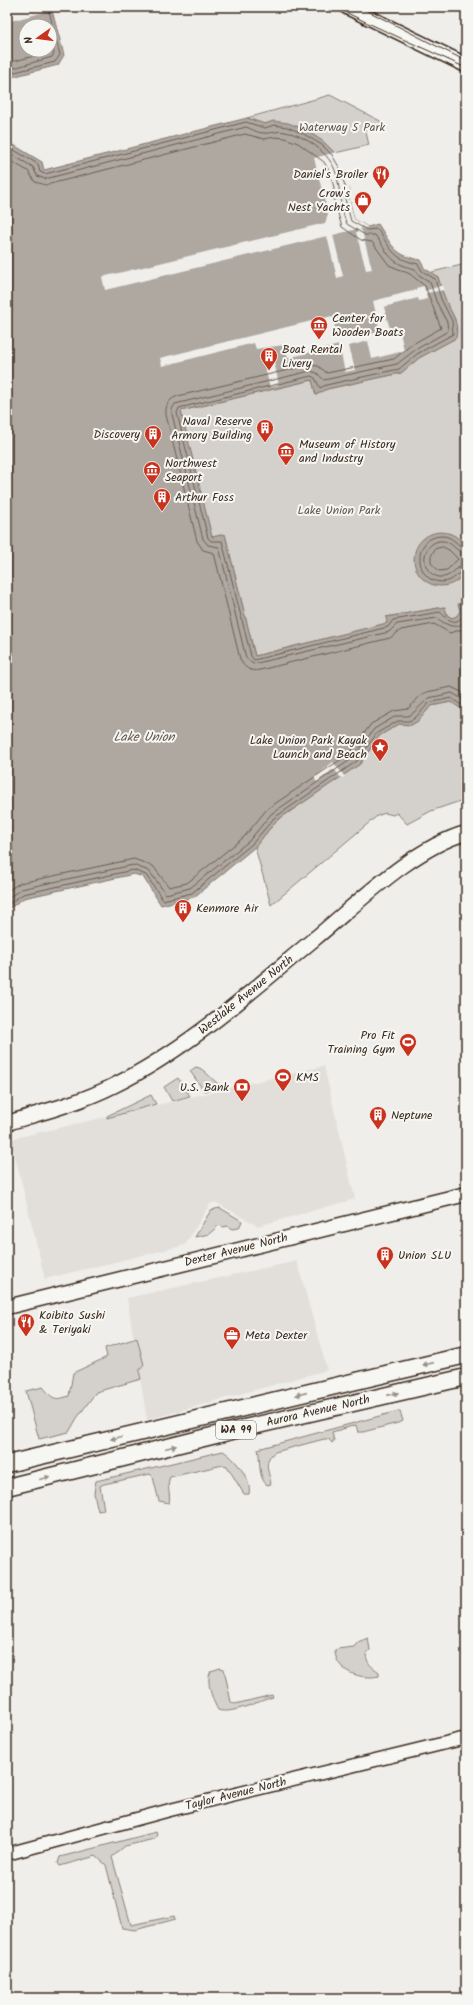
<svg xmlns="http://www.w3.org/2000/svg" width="473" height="2005" font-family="Kalam,sans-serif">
<rect width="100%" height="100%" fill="#efeeea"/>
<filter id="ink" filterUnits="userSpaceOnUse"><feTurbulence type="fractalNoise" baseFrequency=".025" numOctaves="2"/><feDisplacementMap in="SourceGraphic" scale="8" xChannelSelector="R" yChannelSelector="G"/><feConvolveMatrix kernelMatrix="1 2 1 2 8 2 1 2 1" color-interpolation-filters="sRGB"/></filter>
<g filter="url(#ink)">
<path fill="#e2dfdb" d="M 324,1066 L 355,1199 L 258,1226 L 215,1202 L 210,1204 L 185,1245 L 45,1279 L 11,1139 Z
M 297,1261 L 327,1370 L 147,1420 L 127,1298 Z"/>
<path fill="#d4d1cc" stroke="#887e75" d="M 330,95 L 384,123 L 365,128 L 369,145 L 335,153 C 318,136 300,124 276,122 C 272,121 268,124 264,124 C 258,124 252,120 247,118 Z
M 466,264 L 466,603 L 459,604 L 460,611 L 457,616 L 452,618 L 447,615 L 444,607 L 386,617 L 388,623 L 255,656 L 225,535 L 212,538 L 180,411 L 312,380 L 316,395 L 327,389 L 401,373 L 419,358 L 456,338 L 455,319 L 444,298 L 438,277 L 432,272 Z
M 451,702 L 462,709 L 466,717 L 466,799 L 431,811 L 407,824 L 397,813 L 393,815 L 385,813 L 377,816 L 271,905 L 255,847 L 276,821 L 360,764 L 379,736 L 399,724 L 411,725 L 418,721 L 431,706 Z
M 196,1067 C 205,1068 213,1083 224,1087 L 204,1091 L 190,1071 Z
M 178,1078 L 190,1096 L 172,1101 L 164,1087 Z
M 151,1095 L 156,1104 L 107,1118 L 107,1116 Z
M 220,1208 L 242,1221 L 239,1228 L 232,1229 L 227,1226 L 223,1227 L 219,1225 L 209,1234 L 195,1237 L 211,1210 Z
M 137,1338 L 144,1365 L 139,1371 L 141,1379 L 96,1392 L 77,1418 L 69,1432 L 39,1439 L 26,1391 L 43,1387 C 53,1399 54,1401 69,1396 L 73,1373 L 107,1357 L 105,1348 Z
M 398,1411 L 400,1411 L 403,1421 L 398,1423 L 363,1432 L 358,1432 L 356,1425 L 332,1432 L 334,1441 L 332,1443 L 329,1439 L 324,1439 L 275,1452 C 262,1461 269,1471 271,1484 L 267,1485 C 257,1476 261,1460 258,1449 Z
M 223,1451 C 235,1458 252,1480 249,1494 L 244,1494 L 227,1466 L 223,1465 L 170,1477 C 166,1485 171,1494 169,1503 L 159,1501 L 153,1477 L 150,1474 L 104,1484 L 100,1486 L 104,1510 L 98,1511 L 94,1493 L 96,1481 Z
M 368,1638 L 370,1650 L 366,1654 C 367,1664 371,1666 379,1672 L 379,1676 C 361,1680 336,1672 335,1651 L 337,1649 L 354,1647 L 358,1642 Z
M 220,1668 L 224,1669 L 231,1702 L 235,1704 L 272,1695 L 273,1697 C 259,1701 231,1715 218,1710 C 213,1701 205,1681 211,1671 Z
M 156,1832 L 157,1835 L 154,1839 L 125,1846 L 112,1857 L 131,1925 L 174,1916 L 175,1919 L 172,1920 L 135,1930 L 122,1928 L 106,1865 L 96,1856 L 60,1866 L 58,1863 L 60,1857 Z"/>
<path fill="#afa8a1" stroke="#81766d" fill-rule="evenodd" d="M 7,7 L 51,7 L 64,55 L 58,65 L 12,77 L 9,84 L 11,94 L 7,100 ZM 26,26 L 50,26 L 50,50 L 26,50 Z
M 247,118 L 265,124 L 273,121 L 288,123 L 304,129 L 324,142 L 335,153 L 350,190 L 348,194 L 354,219 L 368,227 L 378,224 C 392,245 394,256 421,260 L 424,268 L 438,277 C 440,284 442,291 445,298 C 450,312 460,322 456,338 L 419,358 L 401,373 L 327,389 L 316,395 L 312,380 L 181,411 L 212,537 L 225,534 L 255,656 L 387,623 L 386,617 L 445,607 L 447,615 L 452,618 L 457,616 L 460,611 L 458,604 L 466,603 L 466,717 L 462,709 L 451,702 L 431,706 L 418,721 L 411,725 L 399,724 L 379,736 L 360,764 L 276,821 L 255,847 L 194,897 L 161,905 L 143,877 L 134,874 L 24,898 L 7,910 L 7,141 L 42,162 L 44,170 Z
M414 559a27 27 0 1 1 54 0a27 27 0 1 1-54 0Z"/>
<path fill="#efeeea" d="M 7,7 L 51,7 L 52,10 L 7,22 Z
M 337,152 L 345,164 L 350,190 L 348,194 L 354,219 L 368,227 L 360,229 L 362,231 L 372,269 L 366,270 L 356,232 L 358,232 L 357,229 L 333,235 L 343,276 L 337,278 L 327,236 L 105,290 L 102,277 L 325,223 L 328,215 L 314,158 Z
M 424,286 L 425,291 L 443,285 L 444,290 L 426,293 L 427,299 L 419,301 L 418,298 L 384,307 L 390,329 L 399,327 L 404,351 L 372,359 L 368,341 L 349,346 L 355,370 L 345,372 L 339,345 L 288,358 L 284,345 L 256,349 L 254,343 L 162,366 L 160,358 L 332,316 L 337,335 L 346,334 L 347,339 L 380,332 L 373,301 L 416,290 L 416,288 Z
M 274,361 L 279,385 L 270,387 L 264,364 Z
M 333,762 L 345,777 L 341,778 L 335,770 L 332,770 L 317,782 L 314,778 Z"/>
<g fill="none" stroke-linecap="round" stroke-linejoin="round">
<path stroke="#695c52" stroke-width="1" d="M 7,63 L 46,53 L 47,50
M 7,70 L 52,57 L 54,53 L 50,37
M 7,78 L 11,73 L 55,62 L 60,55 L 48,7
M 7,146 L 38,164 L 40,172 L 45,174 L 246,122 L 265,128 L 274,125 L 287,127 L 302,133 L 322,145 L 332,155 L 339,167 L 346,189 L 344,195 L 351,221 L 367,230 L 377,229 C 392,249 391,258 418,264 L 422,271 L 435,279 L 441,299 L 452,321 L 453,334 L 417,354 L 399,369 L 326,385 L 320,388 L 315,378 L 311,376 L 179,408 L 177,413 L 208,538 L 211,541 L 222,541 L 251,656 L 254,660 L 388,627 L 393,620 L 440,612 C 446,618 456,628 463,615 C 465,611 463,610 466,607
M 7,152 L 33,167 L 37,176 L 45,179 L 246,127 C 252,129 257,133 264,133 C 271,134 277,130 285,132 C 305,135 330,153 336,173 C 341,190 339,208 347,224 L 365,235 L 375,235 C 389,254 389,263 415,269 L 419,275 L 430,282 L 436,301 L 447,322 L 448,331 L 415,350 L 397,364 L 324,380 L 317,373 L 310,371 L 175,404 L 172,409 L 172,414 L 203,539 L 208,545 L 219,547 L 246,658 L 253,664 L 389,632 L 397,624 L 437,618 C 446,625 458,632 466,619
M 7,159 L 28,171 L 35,182 L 46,185 L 245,134 L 264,139 L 275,137 L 285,138 L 298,143 L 324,162 L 329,171 L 334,187 L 333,197 L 342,227 L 361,240 L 372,242 L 389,265 L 410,274 L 425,286 L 441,328 L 411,345 L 394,359 L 327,373 L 318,366 L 309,365 L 178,396 C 169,399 165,405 166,415 L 197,541 L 203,550 L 214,553 L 240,659 C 244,668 250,672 260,670 L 390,638 L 401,630 L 434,624 L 450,633 L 466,628
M 443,547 L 449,550 L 458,559 L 447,570 L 439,571 L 431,563 L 431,556 L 435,549 Z
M 466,548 C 457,547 454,536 442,536 C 412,536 413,582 442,582 C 455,582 457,571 466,570
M 466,553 C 455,553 452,539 439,541 C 420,545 420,573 439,577 C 452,579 455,565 466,565
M 7,891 L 20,883 L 134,859 L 153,866 L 169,887 L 187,883 L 244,837 L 267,809 L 349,754 L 371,724 L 394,711 L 408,709 L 421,695 L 427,692 L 451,687 L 466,694
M 7,899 L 21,889 L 133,865 L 149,871 L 166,894 L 190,888 L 249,841 L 271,814 L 353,758 L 374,729 L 396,716 L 408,716 L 412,714 L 429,698 L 452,693 L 466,701
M 7,905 L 23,894 L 133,870 L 146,875 L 163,900 L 192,893 L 252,844 L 274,818 L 357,761 L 377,733 L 398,721 L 409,721 L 415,718 L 429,703 L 451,698 L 466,708"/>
<defs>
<path id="tertiary" d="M 7,1854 L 170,1810 L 466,1738"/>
<path id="secondary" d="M 347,7 L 466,65
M 7,1123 C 43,1112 79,1103 113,1086 C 188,1049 249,993 313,940 C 356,905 412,848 466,833
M 7,1307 L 466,1194"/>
<path id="trunk" d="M 7,1464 L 466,1355
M 7,1487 L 240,1429 L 466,1377"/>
</defs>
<use href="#tertiary" stroke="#3b2a1e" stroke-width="15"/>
<use href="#secondary" stroke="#3b2a1e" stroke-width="17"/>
<use href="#trunk" stroke="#3b2a1e" stroke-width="19"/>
<use href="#tertiary" stroke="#f6f6f2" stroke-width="12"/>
<use href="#secondary" stroke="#f6f6f2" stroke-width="14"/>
<use href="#trunk" stroke="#f6f6f2" stroke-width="16"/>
<path stroke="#3b2a1e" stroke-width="1" d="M 335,7 C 378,29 422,47 466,68
M 360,7 L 466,61"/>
</g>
<defs><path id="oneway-solid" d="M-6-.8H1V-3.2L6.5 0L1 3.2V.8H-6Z"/></defs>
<g fill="#989088">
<use href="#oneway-solid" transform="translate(428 1364) rotate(167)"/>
<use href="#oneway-solid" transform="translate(301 1394) rotate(167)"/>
<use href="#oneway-solid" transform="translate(393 1394) rotate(-13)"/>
<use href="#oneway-solid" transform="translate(116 1438) rotate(166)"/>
<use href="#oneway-solid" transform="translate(171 1447) rotate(-14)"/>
<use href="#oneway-solid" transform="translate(45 1478) rotate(-14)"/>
</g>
</g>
<defs>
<symbol id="restaurant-pin" viewBox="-11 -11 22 30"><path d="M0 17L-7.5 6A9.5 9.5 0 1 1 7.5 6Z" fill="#c8321e" stroke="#f6f6f2"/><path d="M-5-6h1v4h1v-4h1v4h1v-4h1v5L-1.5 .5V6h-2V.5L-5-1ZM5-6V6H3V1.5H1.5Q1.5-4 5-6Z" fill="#fff"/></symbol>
<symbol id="shop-pin" viewBox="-11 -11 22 30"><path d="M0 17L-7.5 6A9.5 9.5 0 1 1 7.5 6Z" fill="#c8321e" stroke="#f6f6f2"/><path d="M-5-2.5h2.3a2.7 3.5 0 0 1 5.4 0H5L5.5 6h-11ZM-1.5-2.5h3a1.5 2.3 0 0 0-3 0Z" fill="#fff"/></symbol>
<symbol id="museum-pin" viewBox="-11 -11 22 30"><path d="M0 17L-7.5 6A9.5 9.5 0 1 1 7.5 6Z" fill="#c8321e" stroke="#f6f6f2"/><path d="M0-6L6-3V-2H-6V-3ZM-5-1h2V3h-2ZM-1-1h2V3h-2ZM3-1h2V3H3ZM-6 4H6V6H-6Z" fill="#fff"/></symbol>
<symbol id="building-pin" viewBox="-11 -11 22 30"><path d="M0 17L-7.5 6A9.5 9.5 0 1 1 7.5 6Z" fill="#c8321e" stroke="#f6f6f2"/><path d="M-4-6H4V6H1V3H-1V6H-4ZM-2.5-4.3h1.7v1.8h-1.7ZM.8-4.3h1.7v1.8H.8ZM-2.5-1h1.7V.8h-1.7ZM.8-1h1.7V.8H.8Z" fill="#fff"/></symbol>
<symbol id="sight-pin" viewBox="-11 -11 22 30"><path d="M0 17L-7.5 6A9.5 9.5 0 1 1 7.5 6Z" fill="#c8321e" stroke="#f6f6f2"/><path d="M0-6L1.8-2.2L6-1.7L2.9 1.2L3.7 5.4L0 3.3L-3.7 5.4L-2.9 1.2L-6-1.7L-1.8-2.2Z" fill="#fff"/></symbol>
<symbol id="stadium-pin" viewBox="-11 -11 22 30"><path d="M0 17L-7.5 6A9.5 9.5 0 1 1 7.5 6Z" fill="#c8321e" stroke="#f6f6f2"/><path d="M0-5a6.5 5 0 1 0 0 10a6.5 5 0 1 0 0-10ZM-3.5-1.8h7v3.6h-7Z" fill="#fff"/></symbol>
<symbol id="bank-pin" viewBox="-11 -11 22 30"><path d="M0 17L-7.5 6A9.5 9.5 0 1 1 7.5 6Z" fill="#c8321e" stroke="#f6f6f2"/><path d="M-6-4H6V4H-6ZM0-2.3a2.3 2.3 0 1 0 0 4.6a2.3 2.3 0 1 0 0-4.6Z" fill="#fff"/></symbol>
<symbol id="office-pin" viewBox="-11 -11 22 30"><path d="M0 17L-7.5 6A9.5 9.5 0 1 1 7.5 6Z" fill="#c8321e" stroke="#f6f6f2"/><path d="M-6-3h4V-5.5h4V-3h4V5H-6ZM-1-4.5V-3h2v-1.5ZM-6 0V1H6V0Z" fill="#fff"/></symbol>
</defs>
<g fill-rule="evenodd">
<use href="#restaurant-pin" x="371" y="164" width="20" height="27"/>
<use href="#shop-pin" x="353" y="190" width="20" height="27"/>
<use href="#museum-pin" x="309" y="315" width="20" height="27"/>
<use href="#building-pin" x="259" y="346" width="20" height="27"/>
<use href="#building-pin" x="255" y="418" width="20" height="27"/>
<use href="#building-pin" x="143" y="424" width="20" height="27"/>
<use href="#museum-pin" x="276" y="441" width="20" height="27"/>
<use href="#museum-pin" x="142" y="460" width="20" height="27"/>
<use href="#building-pin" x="152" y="487" width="20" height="27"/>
<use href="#sight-pin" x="370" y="737" width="20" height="27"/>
<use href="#building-pin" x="173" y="898" width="20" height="27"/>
<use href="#stadium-pin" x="398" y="1032" width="20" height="27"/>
<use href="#stadium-pin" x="273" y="1067" width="20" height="27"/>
<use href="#bank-pin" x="232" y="1077" width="20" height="27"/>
<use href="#building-pin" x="368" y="1105" width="20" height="27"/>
<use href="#building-pin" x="375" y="1245" width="20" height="27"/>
<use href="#restaurant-pin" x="16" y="1312" width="20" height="27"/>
<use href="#office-pin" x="222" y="1325" width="20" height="27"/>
</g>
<g text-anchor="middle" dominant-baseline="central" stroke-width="4" stroke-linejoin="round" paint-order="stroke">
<rect fill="#f6f6f2" stroke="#73675e" stroke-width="1" x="216" y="1421" width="40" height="18" rx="3"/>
<g font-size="11" font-weight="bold" fill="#3b2a1e">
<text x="236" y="1430">WA 99</text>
</g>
<g font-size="12" fill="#61544a" stroke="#f6f6f2">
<text x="342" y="127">Waterway 5 Park</text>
<text x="339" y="510">Lake Union Park</text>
</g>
<g font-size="12" fill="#3b2a1e" stroke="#f6f6f2" text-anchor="start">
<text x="368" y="174" text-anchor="end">Daniel's Broiler</text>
<text x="350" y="193" text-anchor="end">Crow's<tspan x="350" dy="14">Nest Yachts</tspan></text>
<text x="332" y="318">Center for<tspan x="332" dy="14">Wooden Boats</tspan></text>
<text x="282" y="349">Boat Rental<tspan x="282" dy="14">Livery</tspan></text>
<text x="252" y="421" text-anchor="end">Naval Reserve<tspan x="252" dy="14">Armory Building</tspan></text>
<text x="140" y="434" text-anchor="end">Discovery</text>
<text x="299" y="444">Museum of History<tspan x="299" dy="14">and Industry</tspan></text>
<text x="165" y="463">Northwest<tspan x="165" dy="14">Seaport</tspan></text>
<text x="175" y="497">Arthur Foss</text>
<text x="367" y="740" text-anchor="end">Lake Union Park Kayak<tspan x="367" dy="14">Launch and Beach</tspan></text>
<text x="196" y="908">Kenmore Air</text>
<text x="395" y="1035" text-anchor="end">Pro Fit<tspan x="395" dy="14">Training Gym</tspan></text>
<text x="296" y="1077">KMS</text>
<text x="229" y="1087" text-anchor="end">U.S. Bank</text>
<text x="391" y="1115">Neptune</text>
<text x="398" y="1255">Union SLU</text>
<text x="39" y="1315">Koibito Sushi<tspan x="39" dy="14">&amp; Teriyaki</tspan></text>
<text x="245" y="1335">Meta Dexter</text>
</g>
<g font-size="12" fill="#3b2a1e" stroke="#f6f6f2">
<text transform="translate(246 995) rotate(-39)">Westlake Avenue North</text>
<text transform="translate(236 1250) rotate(-14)">Dexter Avenue North</text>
<text transform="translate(318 1411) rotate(-13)">Aurora Avenue North</text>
<text transform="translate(236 1794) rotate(-14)">Taylor Avenue North</text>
</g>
<g font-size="13" font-style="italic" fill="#64564c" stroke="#f6f6f2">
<text x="144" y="737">Lake Union</text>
</g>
</g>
<rect width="473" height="2005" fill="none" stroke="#f6f6f2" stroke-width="24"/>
<rect x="12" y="12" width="449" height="1981" fill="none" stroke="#3b2a1e" stroke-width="1.5" filter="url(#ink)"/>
<g transform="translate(38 38) rotate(256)"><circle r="19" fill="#f6f6f2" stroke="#aba49d"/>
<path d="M0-3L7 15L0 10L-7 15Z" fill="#c8321e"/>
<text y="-6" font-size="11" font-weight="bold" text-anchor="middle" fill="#3b2a1e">N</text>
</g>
</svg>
